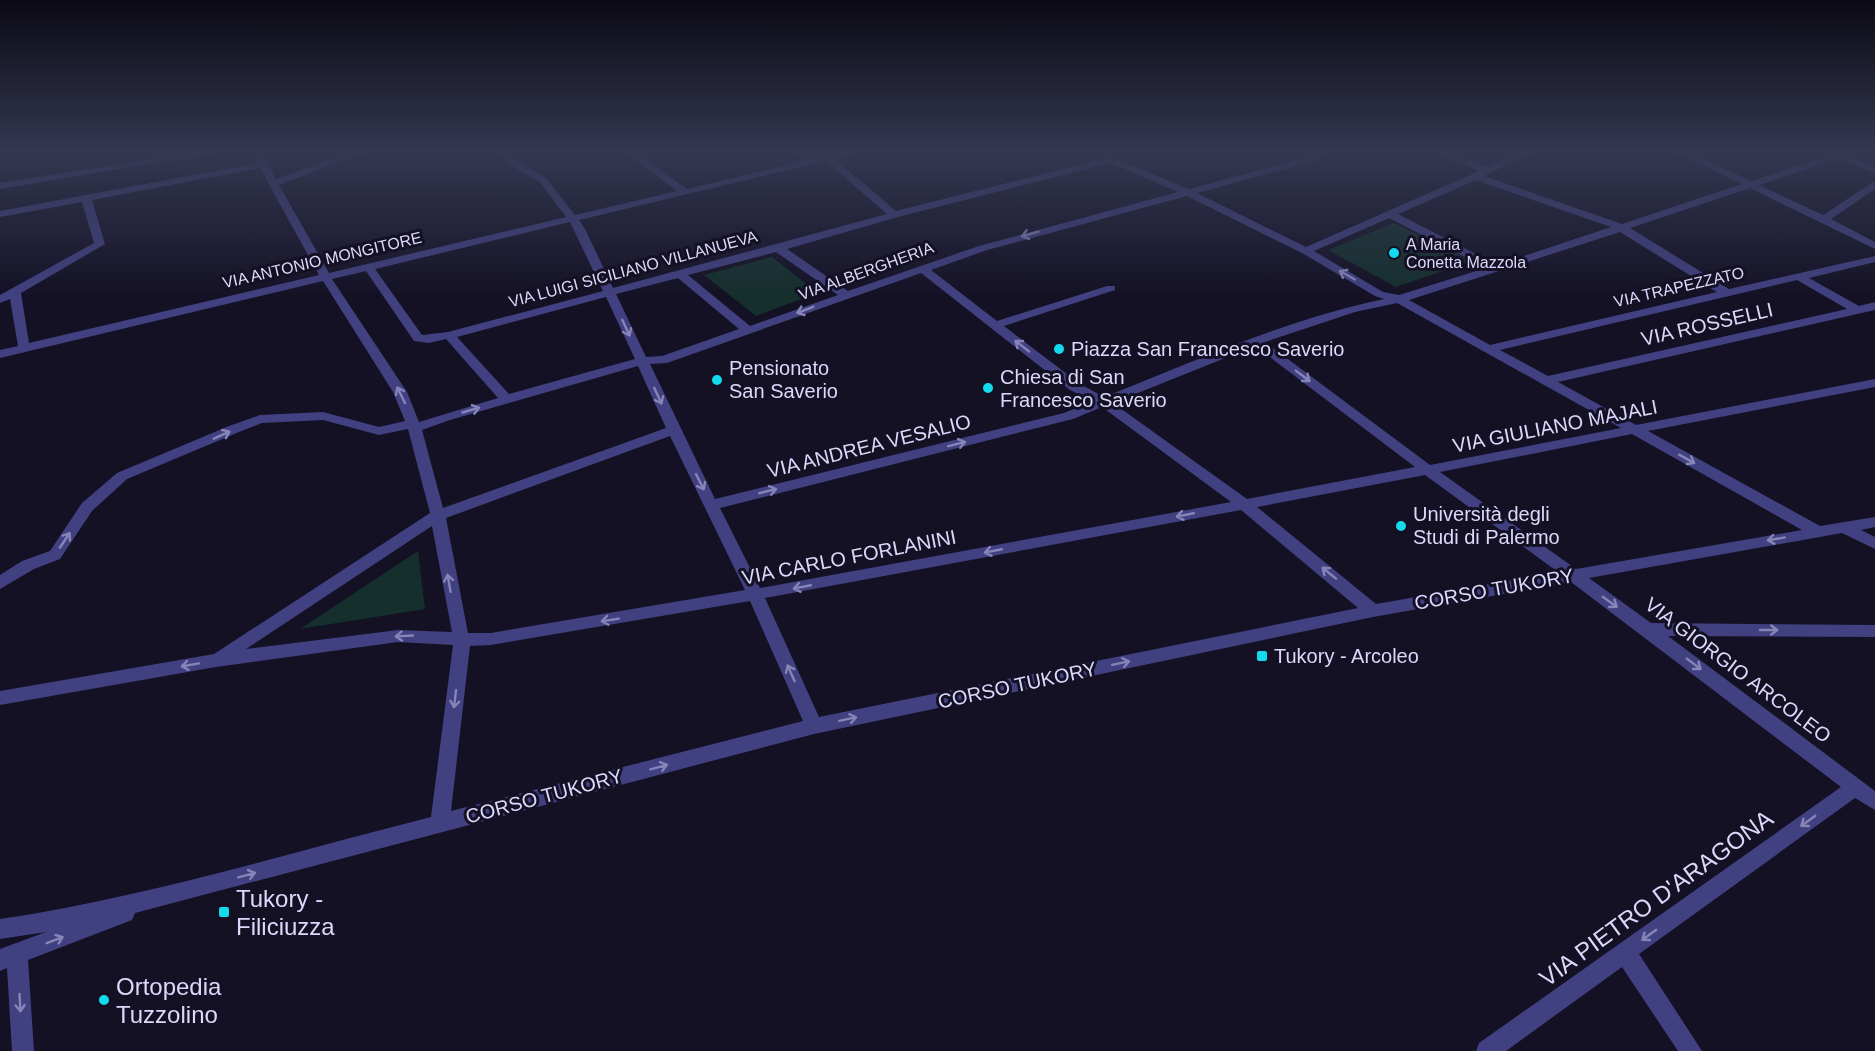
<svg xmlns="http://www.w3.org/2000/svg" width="1875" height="1051" font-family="Arial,sans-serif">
<rect width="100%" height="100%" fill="#141125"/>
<path fill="#152f2d" d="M 1394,223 L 1472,261 L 1396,287 L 1328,250 Z
M 772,257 L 818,293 L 756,316 L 704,275 Z
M 418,551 L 425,609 L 300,629 Z"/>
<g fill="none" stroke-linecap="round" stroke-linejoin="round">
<path fill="#414080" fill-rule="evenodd" d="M 209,150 L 233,150 L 0,189 L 0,183 Z
M 250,150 L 260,150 L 276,179 L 356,150 L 370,150 L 279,185 L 329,273 L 566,217 L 540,182 L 506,163 L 499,150 L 509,150 L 513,159 L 546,178 L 575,215 L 677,191 L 622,150 L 633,150 L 687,189 L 807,160 L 790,150 L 802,150 L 817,158 L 849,150 L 866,150 L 835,159 L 896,211 L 1111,157 L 1189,189 L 1305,158 L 1322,150 L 1335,150 L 1311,162 L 1197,193 L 1306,247 L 1479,171 L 1440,154 L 1439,150 L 1452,150 L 1451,152 L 1488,167 L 1526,150 L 1539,150 L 1484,176 L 1622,224 L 1742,184 L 1672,150 L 1684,150 L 1751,181 L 1846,150 L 1860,150 L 1846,156 L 1875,167 L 1875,173 L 1837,159 L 1759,185 L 1823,215 L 1875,181 L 1875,189 L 1831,219 L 1875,242 L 1875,249 L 1750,188 L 1630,228 L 1729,289 L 1875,256 L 1875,262 L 1809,278 L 1859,306 L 1875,302 L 1875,310 L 1558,382 L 1636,425 L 1875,379 L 1875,387 L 1648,431 L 1820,526 L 1875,517 L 1875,527 L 1861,530 L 1875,537 L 1875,549 L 1842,533 L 1589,578 L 1651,623 L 1875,625 L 1875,637 L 1668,636 L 1875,791 L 1875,810 L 1855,798 L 1639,954 L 1702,1051 L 1678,1051 L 1622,967 L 1506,1051 L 1476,1051 L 1479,1043 L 1841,787 L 1571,582 L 1373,617 L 814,734 L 135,913 L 132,920 L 28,960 L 34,1051 L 12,1051 L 7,968 L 0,971 L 0,949 L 46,932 L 0,939 L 0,919 C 147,897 288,853 431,817 L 453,645 L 398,642 L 216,667 L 0,705 L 0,691 L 214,654 L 430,513 L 408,429 L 379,435 L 323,420 L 262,423 L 239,432 L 127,479 L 92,511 L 60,559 L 34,569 L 0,589 L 0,575 L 22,561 L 50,551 L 82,503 L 117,473 L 229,426 L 260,415 L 323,412 L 379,427 L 405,421 L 393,392 L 323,281 L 0,358 L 0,350 L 18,346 L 10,299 L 0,303 L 0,295 L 94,243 L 82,202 L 0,217 L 0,211 L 258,163 ZM 826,161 L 887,214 L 613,288 L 585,229 L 579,220 ZM 1110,163 L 1178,192 L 979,246 L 848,291 L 787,249 L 898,217 ZM 260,168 L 319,275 L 29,343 L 21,293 L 105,244 L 92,200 ZM 1476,180 L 1611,227 L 1497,265 L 1398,214 ZM 1187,196 L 1302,253 L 1375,296 L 1384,299 C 1287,319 1196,361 1104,397 L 1080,384 L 1004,326 L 1115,290 L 1115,286 L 1107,286 L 997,321 L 931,270 L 987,250 ZM 1389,218 L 1486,268 L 1399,295 L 1383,292 L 1314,251 ZM 570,222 L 603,291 L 448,332 L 422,335 L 375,269 ZM 1620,232 L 1717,292 L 1490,345 L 1409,300 ZM 776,252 L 838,295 L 750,326 L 688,275 ZM 366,271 L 414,341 L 429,343 L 446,339 L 498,398 L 419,422 L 407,392 L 332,279 ZM 921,273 L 1070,390 L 1093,401 L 1064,413 L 715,499 L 650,364 L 667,363 ZM 678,278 L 739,329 L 662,356 L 646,357 L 616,294 ZM 1797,280 L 1847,309 L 1548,376 L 1500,350 ZM 606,297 L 635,359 L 509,394 L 457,337 ZM 1397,303 L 1621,428 L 1430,465 L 1265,342 L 1355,312 ZM 1255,346 L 1415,467 L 1247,499 L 1113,403 ZM 638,366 L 666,428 L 443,508 L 422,430 L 450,420 ZM 1102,407 L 1231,502 L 760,588 L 720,508 L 1073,419 ZM 1632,434 L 1802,530 L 1576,569 L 1440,472 ZM 670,436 L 745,590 L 491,633 L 468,633 L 446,518 ZM 1425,475 L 1558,572 L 1376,604 L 1257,507 ZM 1241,510 L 1358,608 L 819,717 L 765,598 ZM 432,526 L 452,632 L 398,630 L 246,649 ZM 750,601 L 803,721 L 451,811 L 470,646 L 491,645 Z"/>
</g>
<defs><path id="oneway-shaft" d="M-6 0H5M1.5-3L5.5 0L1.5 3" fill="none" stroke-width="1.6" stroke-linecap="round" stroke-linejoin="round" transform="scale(1.5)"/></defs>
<g stroke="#8784b8">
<use href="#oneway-shaft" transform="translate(1030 234) rotate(164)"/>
<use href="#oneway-shaft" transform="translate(1347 275) rotate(-150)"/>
<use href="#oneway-shaft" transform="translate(805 310) rotate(159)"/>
<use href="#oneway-shaft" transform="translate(626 328) rotate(65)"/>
<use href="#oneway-shaft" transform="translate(1022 346) rotate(-142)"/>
<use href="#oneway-shaft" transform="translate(1303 376) rotate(37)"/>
<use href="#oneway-shaft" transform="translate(401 395) rotate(-116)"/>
<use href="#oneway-shaft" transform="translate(658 396) rotate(65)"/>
<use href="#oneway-shaft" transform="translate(471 410) rotate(-16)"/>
<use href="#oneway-shaft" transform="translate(222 435) rotate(-24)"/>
<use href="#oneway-shaft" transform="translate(957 444) rotate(-14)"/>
<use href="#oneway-shaft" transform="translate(1687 459) rotate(29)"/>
<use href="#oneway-shaft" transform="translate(700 482) rotate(63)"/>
<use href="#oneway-shaft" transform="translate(768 491) rotate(-14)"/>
<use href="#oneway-shaft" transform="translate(1185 515) rotate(169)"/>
<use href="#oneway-shaft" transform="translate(1776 539) rotate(170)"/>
<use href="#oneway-shaft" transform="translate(65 540) rotate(-56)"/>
<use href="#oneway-shaft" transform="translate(993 551) rotate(169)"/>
<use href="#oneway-shaft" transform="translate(1329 573) rotate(-141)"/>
<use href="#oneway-shaft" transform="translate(449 583) rotate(-100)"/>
<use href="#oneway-shaft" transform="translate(802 587) rotate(169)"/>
<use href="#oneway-shaft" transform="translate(1610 602) rotate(36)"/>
<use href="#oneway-shaft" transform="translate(610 620) rotate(171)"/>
<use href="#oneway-shaft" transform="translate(1769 630)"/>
<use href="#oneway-shaft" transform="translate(404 636) rotate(177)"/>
<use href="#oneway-shaft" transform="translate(1121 663) rotate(-12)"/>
<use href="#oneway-shaft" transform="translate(1694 664) rotate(37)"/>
<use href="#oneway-shaft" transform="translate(190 665) rotate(170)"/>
<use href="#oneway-shaft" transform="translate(791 673) rotate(-114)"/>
<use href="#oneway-shaft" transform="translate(455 699) rotate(97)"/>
<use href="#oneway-shaft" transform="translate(848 719) rotate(-12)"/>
<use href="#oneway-shaft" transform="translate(659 767) rotate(-15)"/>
<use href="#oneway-shaft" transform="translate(1808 821) rotate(144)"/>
<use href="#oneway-shaft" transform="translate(247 875) rotate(-15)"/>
<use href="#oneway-shaft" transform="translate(1649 935) rotate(144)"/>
<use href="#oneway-shaft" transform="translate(55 940) rotate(-21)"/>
<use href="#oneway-shaft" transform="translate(20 1003) rotate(87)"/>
</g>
<linearGradient id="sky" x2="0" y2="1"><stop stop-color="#0b0914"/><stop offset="0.51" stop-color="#343851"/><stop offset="1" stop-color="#343851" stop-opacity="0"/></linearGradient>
<rect width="1875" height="297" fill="url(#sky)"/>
<g fill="#14daed" stroke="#141125" stroke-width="2">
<circle cx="1394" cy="253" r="6"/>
<circle cx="1059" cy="349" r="6"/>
<circle cx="717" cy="380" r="6"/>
<circle cx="988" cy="388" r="6"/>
<circle cx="1401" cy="526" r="6"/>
<rect x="1256" y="650" width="12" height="12" rx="3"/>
<rect x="218" y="906" width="12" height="12" rx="3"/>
<circle cx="104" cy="1000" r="6"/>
</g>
<g text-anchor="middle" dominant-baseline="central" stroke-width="6" stroke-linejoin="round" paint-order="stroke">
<g font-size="16" fill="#dcd8fc" stroke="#141125" text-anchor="start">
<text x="1406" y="244">A Maria<tspan x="1406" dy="18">Conetta Mazzola</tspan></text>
</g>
<g font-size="16" fill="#dcd8fc" stroke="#141125">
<text transform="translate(322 260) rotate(-13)">VIA ANTONIO MONGITORE</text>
<text transform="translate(633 269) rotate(-15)">VIA LUIGI SICILIANO VILLANUEVA</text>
<text transform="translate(866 271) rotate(-20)">VIA ALBERGHERIA</text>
<text transform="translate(1679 287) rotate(-13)">VIA TRAPEZZATO</text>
</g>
<g font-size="20" fill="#dcd8fc" stroke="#141125">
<text transform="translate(1707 324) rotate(-13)">VIA ROSSELLI</text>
<text transform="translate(1555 426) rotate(-11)">VIA GIULIANO MAJALI</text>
<text transform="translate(869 446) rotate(-14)">VIA ANDREA VESALIO</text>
<text transform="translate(849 557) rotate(-11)">VIA CARLO FORLANINI</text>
<text transform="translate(1494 589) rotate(-10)">CORSO TUKORY</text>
<text transform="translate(1738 670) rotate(37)">VIA GIORGIO ARCOLEO</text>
<text transform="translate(1017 685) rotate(-12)">CORSO TUKORY</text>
<text transform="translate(544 796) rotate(-15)">CORSO TUKORY</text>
</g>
<g font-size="20" fill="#dcd8fc" stroke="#141125" text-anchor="start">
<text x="1071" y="349">Piazza San Francesco Saverio</text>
<text x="729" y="368">Pensionato<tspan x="729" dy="23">San Saverio</tspan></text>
<text x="1000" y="377">Chiesa di San<tspan x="1000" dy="23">Francesco Saverio</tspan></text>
<text x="1413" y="514">Università degli<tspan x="1413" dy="23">Studi di Palermo</tspan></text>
<text x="1274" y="656">Tukory - Arcoleo</text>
</g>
<g font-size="24" fill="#dcd8fc" stroke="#141125" text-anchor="start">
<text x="236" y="898">Tukory -<tspan x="236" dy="28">Filiciuzza</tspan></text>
<text x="116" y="986">Ortopedia<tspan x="116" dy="28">Tuzzolino</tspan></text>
</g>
<g font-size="24" fill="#dcd8fc" stroke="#141125">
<text transform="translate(1656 898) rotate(-36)">VIA PIETRO D'ARAGONA</text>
</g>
</g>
</svg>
